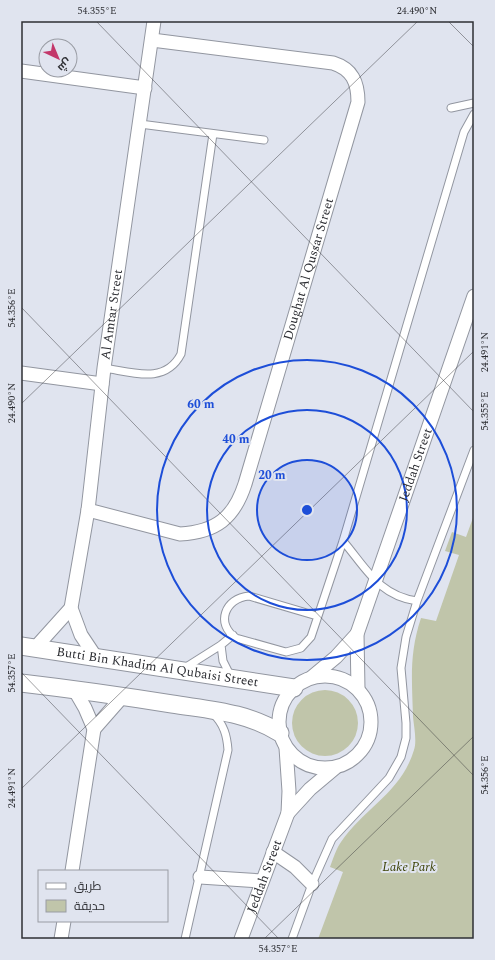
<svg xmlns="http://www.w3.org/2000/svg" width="495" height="960" font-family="Spectral,Cairo,serif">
<rect width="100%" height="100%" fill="#e0e4ef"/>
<path fill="#c0c5aa" d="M 474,515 L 474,939 L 318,939 L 343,872 L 330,867 C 333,859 336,849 341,842 C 364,808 401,793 414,750 C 417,741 414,727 413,717 C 412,680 409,654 421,618 L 436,621 L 459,555 L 445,551 L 452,532 L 466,537 Z
M292 723a33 33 0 1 1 66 0a33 33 0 1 1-66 0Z"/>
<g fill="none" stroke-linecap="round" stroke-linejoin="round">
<defs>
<path id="service" d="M 451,108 L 474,103
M 140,124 L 264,140
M 104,368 C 132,372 165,385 181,354 L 213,134
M 343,541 C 366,568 379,596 417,601
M 317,616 L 249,596 C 225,598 215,624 236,638 L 286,652 L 301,648 L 311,637 L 343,541 L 464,132 L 474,114
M 221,645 L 223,661 L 231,677
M 183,669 L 221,645 L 233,635
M 185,939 L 228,750 C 227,736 224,724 213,714
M 292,939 L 312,884 L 332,839 L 389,778 L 401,757 L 406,738 L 406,723 L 401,668 L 406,637 L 417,601 L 474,450"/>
<g id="minor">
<path d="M 21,71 L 145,88"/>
<path d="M 21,373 L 102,384"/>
<path id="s1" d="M 88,510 L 180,534 C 216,532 234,518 245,484 L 358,102 C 358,82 352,69 333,63 L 152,40"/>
<path d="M 35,648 L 71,608"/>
<path id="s2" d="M 97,659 L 81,635 L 71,608 L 88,510 L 104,368 L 154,21"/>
<circle cx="325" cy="722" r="46"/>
<path d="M 312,677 L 336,657 L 357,634"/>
<path id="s3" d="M 358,689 L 357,634 L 474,296"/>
<path d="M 94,729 L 123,696"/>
<path d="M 288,813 L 310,789 L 335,768"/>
<path d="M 273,852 L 295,867 L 312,884"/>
<path d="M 72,871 L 94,729 L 85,708 L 74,689"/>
<path d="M 200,877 L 262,881"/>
<path d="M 61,939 L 64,921"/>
<path id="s4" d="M 241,939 L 288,813 L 289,791 L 286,748"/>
</g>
<g id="tertiary">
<path id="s5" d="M 21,646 L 294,688"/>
<path d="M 21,683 C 72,689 122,696 172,704 C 209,710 247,712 280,733"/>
</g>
</defs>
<use href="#service" stroke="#9296a0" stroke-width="9"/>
<use href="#minor" stroke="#9296a0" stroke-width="15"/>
<use href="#tertiary" stroke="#9296a0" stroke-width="19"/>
<use href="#service" stroke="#fff" stroke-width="7"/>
<use href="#minor" stroke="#fff" stroke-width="13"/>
<use href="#tertiary" stroke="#fff" stroke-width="17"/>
</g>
<path fill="none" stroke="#2e2f34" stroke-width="1" stroke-opacity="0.45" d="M 96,21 L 474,412M 448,21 L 474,47M 21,307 L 474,776M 21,404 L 418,21M 21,672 L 279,939M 21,789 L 474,351M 264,939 L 474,736"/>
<circle cx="307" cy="510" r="50" fill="#1d4ed8" fill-opacity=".12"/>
<g fill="none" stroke="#1d4ed8" stroke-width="2">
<circle cx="307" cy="510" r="50"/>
<circle cx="307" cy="510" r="100"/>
<circle cx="307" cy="510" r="150"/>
</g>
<g text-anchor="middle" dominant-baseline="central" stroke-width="4" stroke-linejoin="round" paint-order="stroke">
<g font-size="13" fill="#2e2f34" stroke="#e0e4ef">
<text stroke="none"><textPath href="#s1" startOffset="408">Doughat Al Qussar Street</textPath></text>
<text stroke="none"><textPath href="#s2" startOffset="354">Al Amtar Street</textPath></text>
<text stroke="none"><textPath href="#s3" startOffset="234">Jeddah Street</textPath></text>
<text stroke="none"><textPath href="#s5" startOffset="138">Butti Bin Khadim Al Qubaisi Street</textPath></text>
<text stroke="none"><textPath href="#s4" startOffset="67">Jeddah Street</textPath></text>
</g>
<g font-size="13" font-style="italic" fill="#3d4407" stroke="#e0e4ef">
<text x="409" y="867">Lake Park</text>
</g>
</g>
<circle cx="307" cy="510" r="6" fill="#1d4ed8" stroke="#e0e4ef" stroke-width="2"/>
<g font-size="12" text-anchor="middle" font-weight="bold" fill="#1d4ed8" stroke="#e0e4ef" stroke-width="4" stroke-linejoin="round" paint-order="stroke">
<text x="201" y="408">60 m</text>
<text x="236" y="443">40 m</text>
<text x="272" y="479">20 m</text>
</g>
<rect width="495" height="960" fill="none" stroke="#e0e4ef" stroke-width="44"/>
<rect x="38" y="870" width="130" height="52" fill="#e0e4ef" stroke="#999ca4"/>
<rect x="46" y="883" width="20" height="6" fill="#ffffff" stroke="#999ca4"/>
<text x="74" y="890" font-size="12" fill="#2e2f34">طريق</text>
<rect x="46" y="900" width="20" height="12" fill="#c0c5aa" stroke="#999ca4"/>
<text x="74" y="910" font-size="12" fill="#2e2f34">حديقة</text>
<g transform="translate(58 58) rotate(136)"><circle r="19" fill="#e0e4ef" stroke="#999ca4"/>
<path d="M0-3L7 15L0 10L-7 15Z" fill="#c3376a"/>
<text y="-6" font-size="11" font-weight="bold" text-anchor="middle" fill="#2e2f34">ش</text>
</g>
<rect x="22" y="22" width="451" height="916" fill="none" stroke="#2e2f34" stroke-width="1.5"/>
<g font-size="10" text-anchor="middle" fill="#2e2f34">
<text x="97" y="14">54.355°E</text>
<text x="417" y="14">24.490°N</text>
<text transform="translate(11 308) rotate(-90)" y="4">54.356°E</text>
<text transform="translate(484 352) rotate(-90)" y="4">24.491°N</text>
<text transform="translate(11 403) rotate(-90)" y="4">24.490°N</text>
<text transform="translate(484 411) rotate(-90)" y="4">54.355°E</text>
<text transform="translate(11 673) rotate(-90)" y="4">54.357°E</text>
<text transform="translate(484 775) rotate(-90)" y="4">54.356°E</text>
<text transform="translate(11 788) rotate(-90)" y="4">24.491°N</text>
<text x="278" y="952">54.357°E</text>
</g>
</svg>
